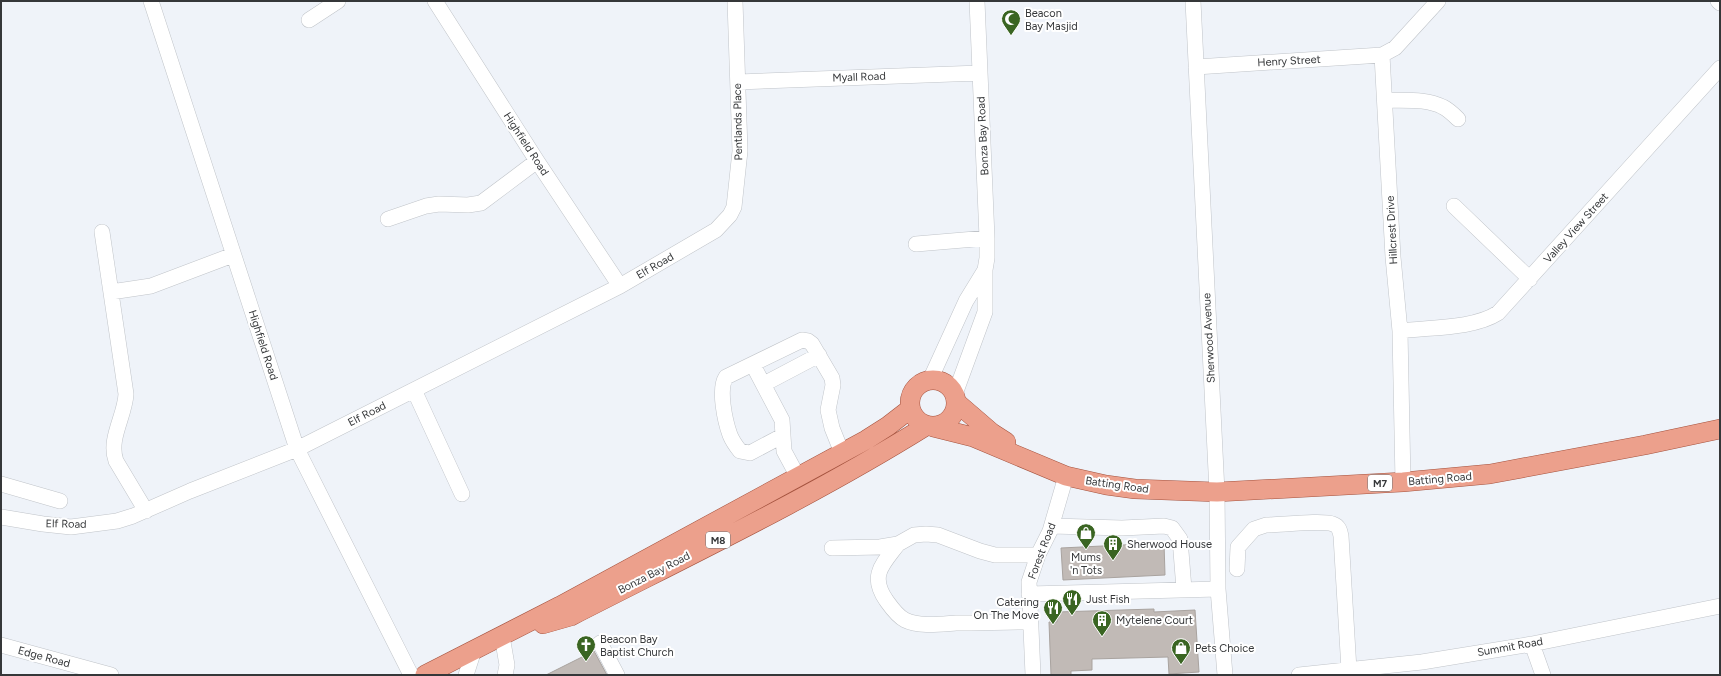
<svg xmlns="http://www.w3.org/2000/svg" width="1721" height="676" font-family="Figtree,sans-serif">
<rect width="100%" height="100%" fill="#eff3f9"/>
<path fill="#c1bab6" stroke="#a9a39f" d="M 1164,543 L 1165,575 L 1063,580 L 1061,548 Z
M 1154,609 L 1154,612 L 1195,610 L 1199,672 L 1169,674 L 1168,657 L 1092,659 L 1092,670 L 1071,671 L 1071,675 L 1051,675 L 1049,622 L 1057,622 L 1057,612 Z
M 594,651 L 607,675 L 546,675 Z"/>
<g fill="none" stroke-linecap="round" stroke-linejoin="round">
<defs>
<path id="minor" d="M 151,1 L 297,449 L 411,675
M 435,1 L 537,161 L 620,286
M 1193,1 L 1217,492 L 1218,589 L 1225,675
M 1718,1 L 1720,3
M 309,20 L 338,1
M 1196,67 L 1382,55
M 738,82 L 980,73
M 1385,100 C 1404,101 1426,98 1443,107 C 1449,110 1454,115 1458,119
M 1454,206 L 1530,279
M 388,219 L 426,206 L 439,204 L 468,205 L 481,203 L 537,161
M 102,232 L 126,394 C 125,416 108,439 116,461 L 146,511
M 916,244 L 987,238
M 111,292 L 151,286 L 233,255
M 1400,331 C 1430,327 1473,329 1498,313 L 1720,68
M 753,365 L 782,420 L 784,451 L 798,477
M 930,380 L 966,301 L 985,270
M 764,384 L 819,355
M 414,390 L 462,494
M 955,394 L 985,312 L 985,270 L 987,258 L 987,238 L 977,1
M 782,436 L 750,453 L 740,451 C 736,446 732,440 730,435 C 725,421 718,389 726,377 L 802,340 L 808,341 L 812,344 L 832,378 L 833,385 L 828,410 L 832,428 L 842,453
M 1403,482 L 1400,331 L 1393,257 L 1382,55 L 1395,48 L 1438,1
M 1,484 L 60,501
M 1,517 L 43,524 L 71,527 L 117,521 L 133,516 L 190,491 L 297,449 L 620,286 L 716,230 L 730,215 L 734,207 L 740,151 L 735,1
M 1052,526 L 1122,528 L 1164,526 L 1172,528 L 1180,539 L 1184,589
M 898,544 C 883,564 869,575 886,600 C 891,607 897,616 905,620 C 919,627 941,624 956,623 C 981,623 1005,622 1030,622
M 832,548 L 880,547 L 898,544 L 914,535 L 926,534 L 938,535 L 980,551 L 995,555 L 1038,555
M 1237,569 L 1238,547 L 1254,529 L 1266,525 C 1280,525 1322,520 1333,524 C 1339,526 1340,531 1341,536 L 1349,670
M 1029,594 L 1218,589
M 502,636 L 507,665 L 505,675
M 600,643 L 617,675
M 1532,644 L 1543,675
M 1,645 L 111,675
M 466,675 L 474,650
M 1033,675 L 1029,582 L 1038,555 L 1050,531 L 1066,476
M 1299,675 L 1422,662 L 1532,644 L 1720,606"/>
<path id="major" d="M910 403a23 23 0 1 1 46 0a23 23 0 1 1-46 0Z
M 956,402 L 992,433 L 1006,442
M 933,427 L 973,437 L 1066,476 L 1106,485 L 1135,489 L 1217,492 L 1403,482 L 1490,474 L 1645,445 L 1720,429
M 543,624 L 571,616 C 690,555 812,497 926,426
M 425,675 L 560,606 L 866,440 L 888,426 L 910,409"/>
</defs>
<use href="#minor" stroke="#c0c4c9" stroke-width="16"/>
<use href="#major" stroke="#a4523e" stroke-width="20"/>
<use href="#minor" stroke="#fff" stroke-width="15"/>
<use href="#major" stroke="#eca08c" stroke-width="19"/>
</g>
<defs>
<symbol id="mosque-pin" viewBox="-11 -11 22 30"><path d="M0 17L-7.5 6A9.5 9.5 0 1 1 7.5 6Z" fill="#3a6522" stroke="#fff"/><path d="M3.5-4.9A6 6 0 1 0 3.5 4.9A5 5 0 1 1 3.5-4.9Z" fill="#fff"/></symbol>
<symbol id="shop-pin" viewBox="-11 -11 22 30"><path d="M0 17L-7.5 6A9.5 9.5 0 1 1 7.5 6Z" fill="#3a6522" stroke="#fff"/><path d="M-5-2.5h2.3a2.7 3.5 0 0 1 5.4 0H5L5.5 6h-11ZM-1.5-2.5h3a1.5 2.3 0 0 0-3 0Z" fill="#fff"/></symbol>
<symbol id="building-pin" viewBox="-11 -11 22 30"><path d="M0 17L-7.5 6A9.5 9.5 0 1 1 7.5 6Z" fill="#3a6522" stroke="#fff"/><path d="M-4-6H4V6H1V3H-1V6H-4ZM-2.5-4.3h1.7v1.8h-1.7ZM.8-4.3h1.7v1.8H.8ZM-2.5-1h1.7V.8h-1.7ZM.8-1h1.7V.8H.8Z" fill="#fff"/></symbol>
<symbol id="restaurant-pin" viewBox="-11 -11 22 30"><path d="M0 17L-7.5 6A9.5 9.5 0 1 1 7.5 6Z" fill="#3a6522" stroke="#fff"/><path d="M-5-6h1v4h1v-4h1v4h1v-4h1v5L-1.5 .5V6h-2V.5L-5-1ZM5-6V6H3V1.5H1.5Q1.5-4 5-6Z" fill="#fff"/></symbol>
<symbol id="church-pin" viewBox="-11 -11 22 30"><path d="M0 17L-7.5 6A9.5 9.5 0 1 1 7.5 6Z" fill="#3a6522" stroke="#fff"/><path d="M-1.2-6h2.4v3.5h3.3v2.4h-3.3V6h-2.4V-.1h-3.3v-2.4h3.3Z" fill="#fff"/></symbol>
</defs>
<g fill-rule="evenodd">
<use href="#mosque-pin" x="1000" y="8" width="22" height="30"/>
<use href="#shop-pin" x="1075" y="522" width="22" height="30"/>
<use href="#building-pin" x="1102" y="533" width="22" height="30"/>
<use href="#restaurant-pin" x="1061" y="588" width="22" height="30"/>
<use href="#restaurant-pin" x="1042" y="597" width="22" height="30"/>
<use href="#building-pin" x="1091" y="609" width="22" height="30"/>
<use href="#church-pin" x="575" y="634" width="22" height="30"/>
<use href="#shop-pin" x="1170" y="637" width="22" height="30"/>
</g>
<g text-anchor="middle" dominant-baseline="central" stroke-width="4" stroke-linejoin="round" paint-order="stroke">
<g fill="#fff" stroke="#727374" stroke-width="1">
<rect x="1368" y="475" width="24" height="16" rx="3"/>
<rect x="706" y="532" width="24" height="16" rx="3"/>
</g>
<g font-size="10" font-weight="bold" fill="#353739">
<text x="1380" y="483">M7</text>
<text x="718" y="540">M8</text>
</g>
<g font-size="11" fill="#353739" stroke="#fff" text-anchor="start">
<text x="1025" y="13">Beacon<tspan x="1025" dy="13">Bay Masjid</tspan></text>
<text x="1127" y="544">Sherwood House</text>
<text x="1086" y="557" text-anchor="middle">Mums<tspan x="1086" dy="13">'n Tots</tspan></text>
<text x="1086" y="599">Just Fish</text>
<text x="1039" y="602" text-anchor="end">Catering<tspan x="1039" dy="13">On The Move</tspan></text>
<text x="1116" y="620">Mytelene Court</text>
<text x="600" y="639">Beacon Bay<tspan x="600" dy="13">Baptist Church</tspan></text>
<text x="1195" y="648">Pets Choice</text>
</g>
<g font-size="11" fill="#353739" stroke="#fff">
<text transform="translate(1289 61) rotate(-3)">Henry Street</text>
<text transform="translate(859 77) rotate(-2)">Myall Road</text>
<text transform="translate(738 122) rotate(-91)">Pentlands Place</text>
<text transform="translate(983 136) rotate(-93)">Bonza Bay Road</text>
<text transform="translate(526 144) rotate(57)">Highfield Road</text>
<text transform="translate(1576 228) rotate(-48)">Valley View Street</text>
<text transform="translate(1392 230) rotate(-93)">Hillcrest Drive</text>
<text transform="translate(655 266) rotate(-30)">Elf Road</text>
<text transform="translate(1209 338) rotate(-93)">Sherwood Avenue</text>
<text transform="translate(263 345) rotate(72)">Highfield Road</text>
<text transform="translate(367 414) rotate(-27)">Elf Road</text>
<text transform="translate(1440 479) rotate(-5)">Batting Road</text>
<text transform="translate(1117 485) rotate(8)">Batting Road</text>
<text transform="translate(66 524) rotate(1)">Elf Road</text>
<text transform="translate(1042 551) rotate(-69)">Forest Road</text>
<text transform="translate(654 573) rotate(-27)">Bonza Bay Road</text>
<text transform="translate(1510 647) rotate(-10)">Summit Road</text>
<text transform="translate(44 657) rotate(15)">Edge Road</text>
</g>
</g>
<rect width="1721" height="676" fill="none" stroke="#353739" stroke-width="4"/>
</svg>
